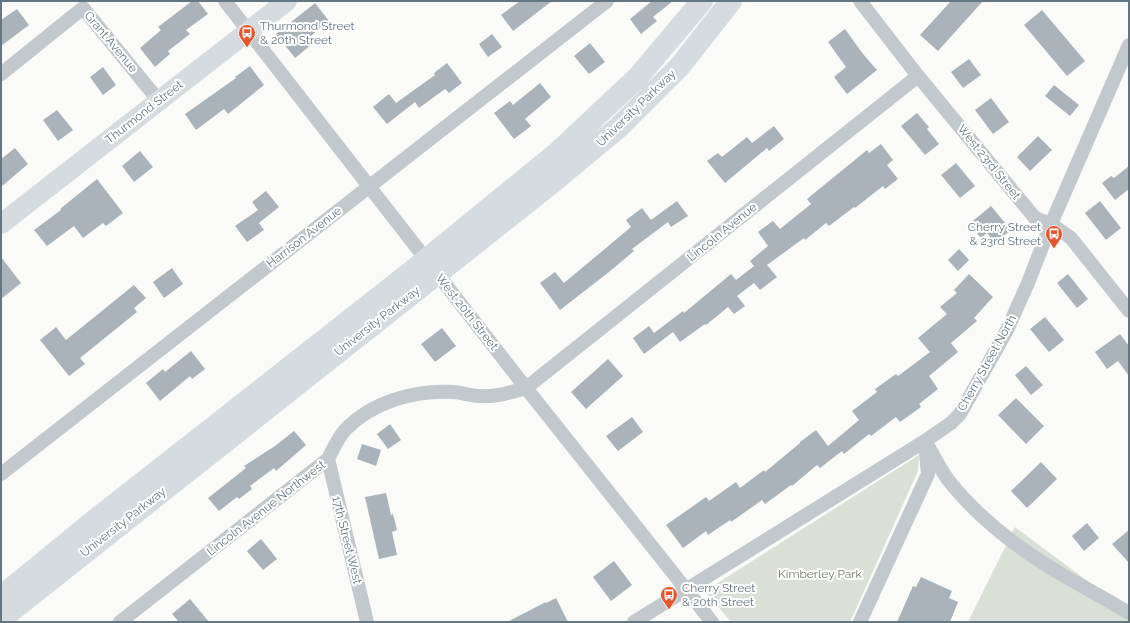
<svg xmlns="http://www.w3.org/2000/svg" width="1130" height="623" font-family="Raleway,sans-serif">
<rect width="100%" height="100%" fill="#fafaf8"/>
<path fill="#dadfd7" d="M 919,455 L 918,471 L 850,622 L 731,622 L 705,591 Z
M 1015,527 L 1129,612 L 1129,622 L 968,622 Z"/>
<path fill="#aab3b9" d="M 192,1 L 198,1 L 208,14 L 186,30 L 190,34 L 168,51 L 170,54 L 155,67 L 140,48 L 161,30 L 158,27 Z
M 520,1 L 552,1 L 513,31 L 501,15 Z
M 652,1 L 673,1 L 653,17 L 657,21 L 641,34 L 630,19 Z
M 951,1 L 983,1 L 938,51 L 920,35 Z
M 315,3 L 329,21 L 306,40 L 311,45 L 295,58 L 276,34 Z
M 17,9 L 29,25 L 1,46 L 1,20 Z
M 1042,10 L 1085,61 L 1067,76 L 1024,25 Z
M 845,29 L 863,54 L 877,70 L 847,94 L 834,77 L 846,67 L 828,42 Z
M 492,34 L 502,47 L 488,57 L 479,44 Z
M 590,43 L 605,62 L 589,74 L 574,56 Z
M 969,59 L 981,75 L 963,88 L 951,72 Z
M 447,63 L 462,83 L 449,93 L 445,89 L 419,108 L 415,102 L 387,124 L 373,107 L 389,94 L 396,103 L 435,75 L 434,73 Z
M 250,66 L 264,85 L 228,114 L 224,109 L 196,130 L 185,114 L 236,78 L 235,77 Z
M 103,67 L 116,85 L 103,95 L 90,77 Z
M 540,83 L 551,97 L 525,119 L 531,126 L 514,139 L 494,113 L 510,101 L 513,105 Z
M 1054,85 L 1079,105 L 1070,116 L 1045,96 Z
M 991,98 L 1009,122 L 993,134 L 975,110 Z
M 57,110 L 73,130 L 58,141 L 43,120 Z
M 917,113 L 929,127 L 927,129 L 939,144 L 925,155 L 901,126 Z
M 774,126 L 784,139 L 769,151 L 767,148 L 725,183 L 707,161 L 718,153 L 722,157 L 747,137 L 752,143 Z
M 1038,136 L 1052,150 L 1030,171 L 1017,157 Z
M 881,144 L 893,160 L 887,165 L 898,179 L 885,189 L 883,186 L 855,208 L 854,207 L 829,226 L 826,223 L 805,240 L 804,238 L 767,265 L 777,277 L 760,290 L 754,283 L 737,296 L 745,306 L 734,314 L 728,307 L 706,325 L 705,324 L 680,342 L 673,332 L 644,354 L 633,338 L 649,326 L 654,333 L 683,311 L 684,313 L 731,274 L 736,280 L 754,266 L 750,261 L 768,246 L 758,232 L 773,221 L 780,229 L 811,204 L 807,199 L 867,150 L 869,153 Z
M 15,148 L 28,164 L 1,187 L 1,159 Z
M 140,151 L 153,167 L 134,182 L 122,166 Z
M 956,163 L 975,186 L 960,198 L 941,175 Z
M 1129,166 L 1129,189 L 1115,200 L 1102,183 L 1111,176 L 1114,178 Z
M 97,179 L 123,213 L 106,226 L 103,223 L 83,238 L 74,226 L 47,246 L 34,230 L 61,210 L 60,209 Z
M 266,191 L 279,207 L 259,223 L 264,230 L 247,242 L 235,226 L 258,210 L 252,202 Z
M 677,201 L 688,216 L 671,227 L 668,222 L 632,249 L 634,251 L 609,272 L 560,310 L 540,283 L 555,272 L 564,283 L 631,227 L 626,220 L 642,208 L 651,220 Z
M 1100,201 L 1121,228 L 1106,240 L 1085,213 Z
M 991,206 L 1011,230 L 995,243 L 987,233 L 981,238 L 969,224 Z
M 959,249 L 969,260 L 958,271 L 948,260 Z
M 1,257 L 21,283 L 1,299 Z
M 172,268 L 183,284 L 164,298 L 153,282 Z
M 969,274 L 993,297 L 974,318 L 977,321 L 951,343 L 958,352 L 929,376 L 938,389 L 919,404 L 921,407 L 900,422 L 896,417 L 871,436 L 869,434 L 844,454 L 842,451 L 820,468 L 817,465 L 792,486 L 791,485 L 765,504 L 762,500 L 731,522 L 730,520 L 708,535 L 706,531 L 683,548 L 666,525 L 706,497 L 709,501 L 736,482 L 740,488 L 764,470 L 765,472 L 800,443 L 800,442 L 816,430 L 828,446 L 859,420 L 852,411 L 877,392 L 875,389 L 896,374 L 898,376 L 930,352 L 918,338 L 947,314 L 940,307 L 957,293 L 954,290 Z
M 1068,274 L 1088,299 L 1077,308 L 1057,283 Z
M 134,285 L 146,298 L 134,308 L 137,312 L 80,358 L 85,364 L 69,376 L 40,340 L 56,327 L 66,340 Z
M 1045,317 L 1064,340 L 1049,352 L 1030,329 Z
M 442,328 L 456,346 L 435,362 L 421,344 Z
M 1120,334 L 1129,346 L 1129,376 L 1118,361 L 1107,369 L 1095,352 Z
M 191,351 L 205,369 L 192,379 L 190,376 L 160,401 L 146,383 L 163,369 L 165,372 Z
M 608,359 L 623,376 L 586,409 L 571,392 Z
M 1026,366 L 1043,385 L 1031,395 L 1015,375 Z
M 1016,398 L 1044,426 L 1026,444 L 998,415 Z
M 632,417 L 643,432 L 618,451 L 606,436 Z
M 390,424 L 401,440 L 388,449 L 377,434 Z
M 294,431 L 306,445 L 276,471 L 274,468 L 250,486 L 252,489 L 239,499 L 237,497 L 219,511 L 208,498 L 246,468 L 244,466 L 275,446 Z
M 362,444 L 381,450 L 376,466 L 357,459 Z
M 1041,462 L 1057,479 L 1027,508 L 1011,491 Z
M 386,493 L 391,515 L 393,514 L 397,530 L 392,532 L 397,555 L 379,559 L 365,497 Z
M 1087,523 L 1099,538 L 1084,551 L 1072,536 Z
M 1129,530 L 1129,563 L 1112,544 Z
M 261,539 L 277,559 L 263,570 L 247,551 Z
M 614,561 L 632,585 L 611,601 L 593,577 Z
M 921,577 L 952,591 L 949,598 L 958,602 L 950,622 L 897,622 L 913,586 L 916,587 Z
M 556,598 L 568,622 L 507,622 L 546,602 L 546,603 Z
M 190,599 L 209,622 L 179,622 L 172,614 Z"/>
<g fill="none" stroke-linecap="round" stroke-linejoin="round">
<path stroke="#c3c8cc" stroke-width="14" d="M 225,1 L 526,388 L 712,622
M 860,1 L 918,76 L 1035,218 L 1051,224 L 1071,238 L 1129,311
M 1,74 L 83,8 L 159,101
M 925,441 C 933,454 940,469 949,481 C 980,520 1023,552 1066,577 C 1087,589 1108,600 1129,613
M 328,459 L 367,622
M 1,474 L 607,1
M 120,622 L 328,459 C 333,449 338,438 345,430 C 373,401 415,390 454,392 C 463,393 472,396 481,396 C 497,397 512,392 526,388 L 918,76
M 634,622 L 925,441 L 951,423 L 960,414 L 1007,330 L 1028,283 L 1051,224 L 1129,45
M 860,622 L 928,474 L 925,444"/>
<path stroke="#d6dbdf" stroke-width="20" d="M 1,224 L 287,1"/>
<path stroke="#d6dbdf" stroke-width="22" d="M 1,597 L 95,520 L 411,272 L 557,153 L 638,77 L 702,1
M 1,619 L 548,186 L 619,127 L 680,66 L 731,1"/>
</g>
<defs>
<symbol id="bus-pin" viewBox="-11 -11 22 30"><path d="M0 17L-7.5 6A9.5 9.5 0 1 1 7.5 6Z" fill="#e4572e" stroke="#fff"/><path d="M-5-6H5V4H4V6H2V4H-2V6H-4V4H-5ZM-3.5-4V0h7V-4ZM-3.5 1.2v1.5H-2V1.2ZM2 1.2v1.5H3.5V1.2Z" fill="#fff"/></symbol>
</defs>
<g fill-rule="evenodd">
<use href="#bus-pin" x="237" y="23" width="20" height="27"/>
<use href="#bus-pin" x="1044" y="224" width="20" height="27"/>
<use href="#bus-pin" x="659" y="585" width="20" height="27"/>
</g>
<g text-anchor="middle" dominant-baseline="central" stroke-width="4" stroke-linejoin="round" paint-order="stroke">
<g font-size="12" fill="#657683" stroke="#fff" text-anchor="start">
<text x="260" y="26">Thurmond Street<tspan x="260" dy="14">&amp; 20th Street</tspan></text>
<text x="1041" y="227" text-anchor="end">Cherry Street<tspan x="1041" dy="14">&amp; 23rd Street</tspan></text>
<text x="682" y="588">Cherry Street<tspan x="682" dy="14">&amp; 20th Street</tspan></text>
</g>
<g font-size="12" fill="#657683" stroke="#fff">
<text transform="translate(111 42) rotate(50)">Grant Avenue</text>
<text transform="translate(636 108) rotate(-44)">University Parkway</text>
<text transform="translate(144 112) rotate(-38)">Thurmond Street</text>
<text transform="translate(989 162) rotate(51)">West 23rd Street</text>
<text transform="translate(722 232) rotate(-39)">Lincoln Avenue</text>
<text transform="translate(304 237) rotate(-38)">Harrison Avenue</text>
<text transform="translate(467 312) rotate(52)">West 20th Street</text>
<text transform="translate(377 321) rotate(-38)">University Parkway</text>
<text transform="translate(987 363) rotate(-61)">Cherry Street North</text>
<text transform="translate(266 508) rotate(-38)">Lincoln Avenue Northwest</text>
<text transform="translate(123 522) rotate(-38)">University Parkway</text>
<text transform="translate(347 540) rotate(76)">17th Street West</text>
</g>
<g font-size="12" fill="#687a64" stroke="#fff">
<text x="820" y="574">Kimberley Park</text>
</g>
</g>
<rect width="1130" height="623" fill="none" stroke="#657683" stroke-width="4"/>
</svg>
